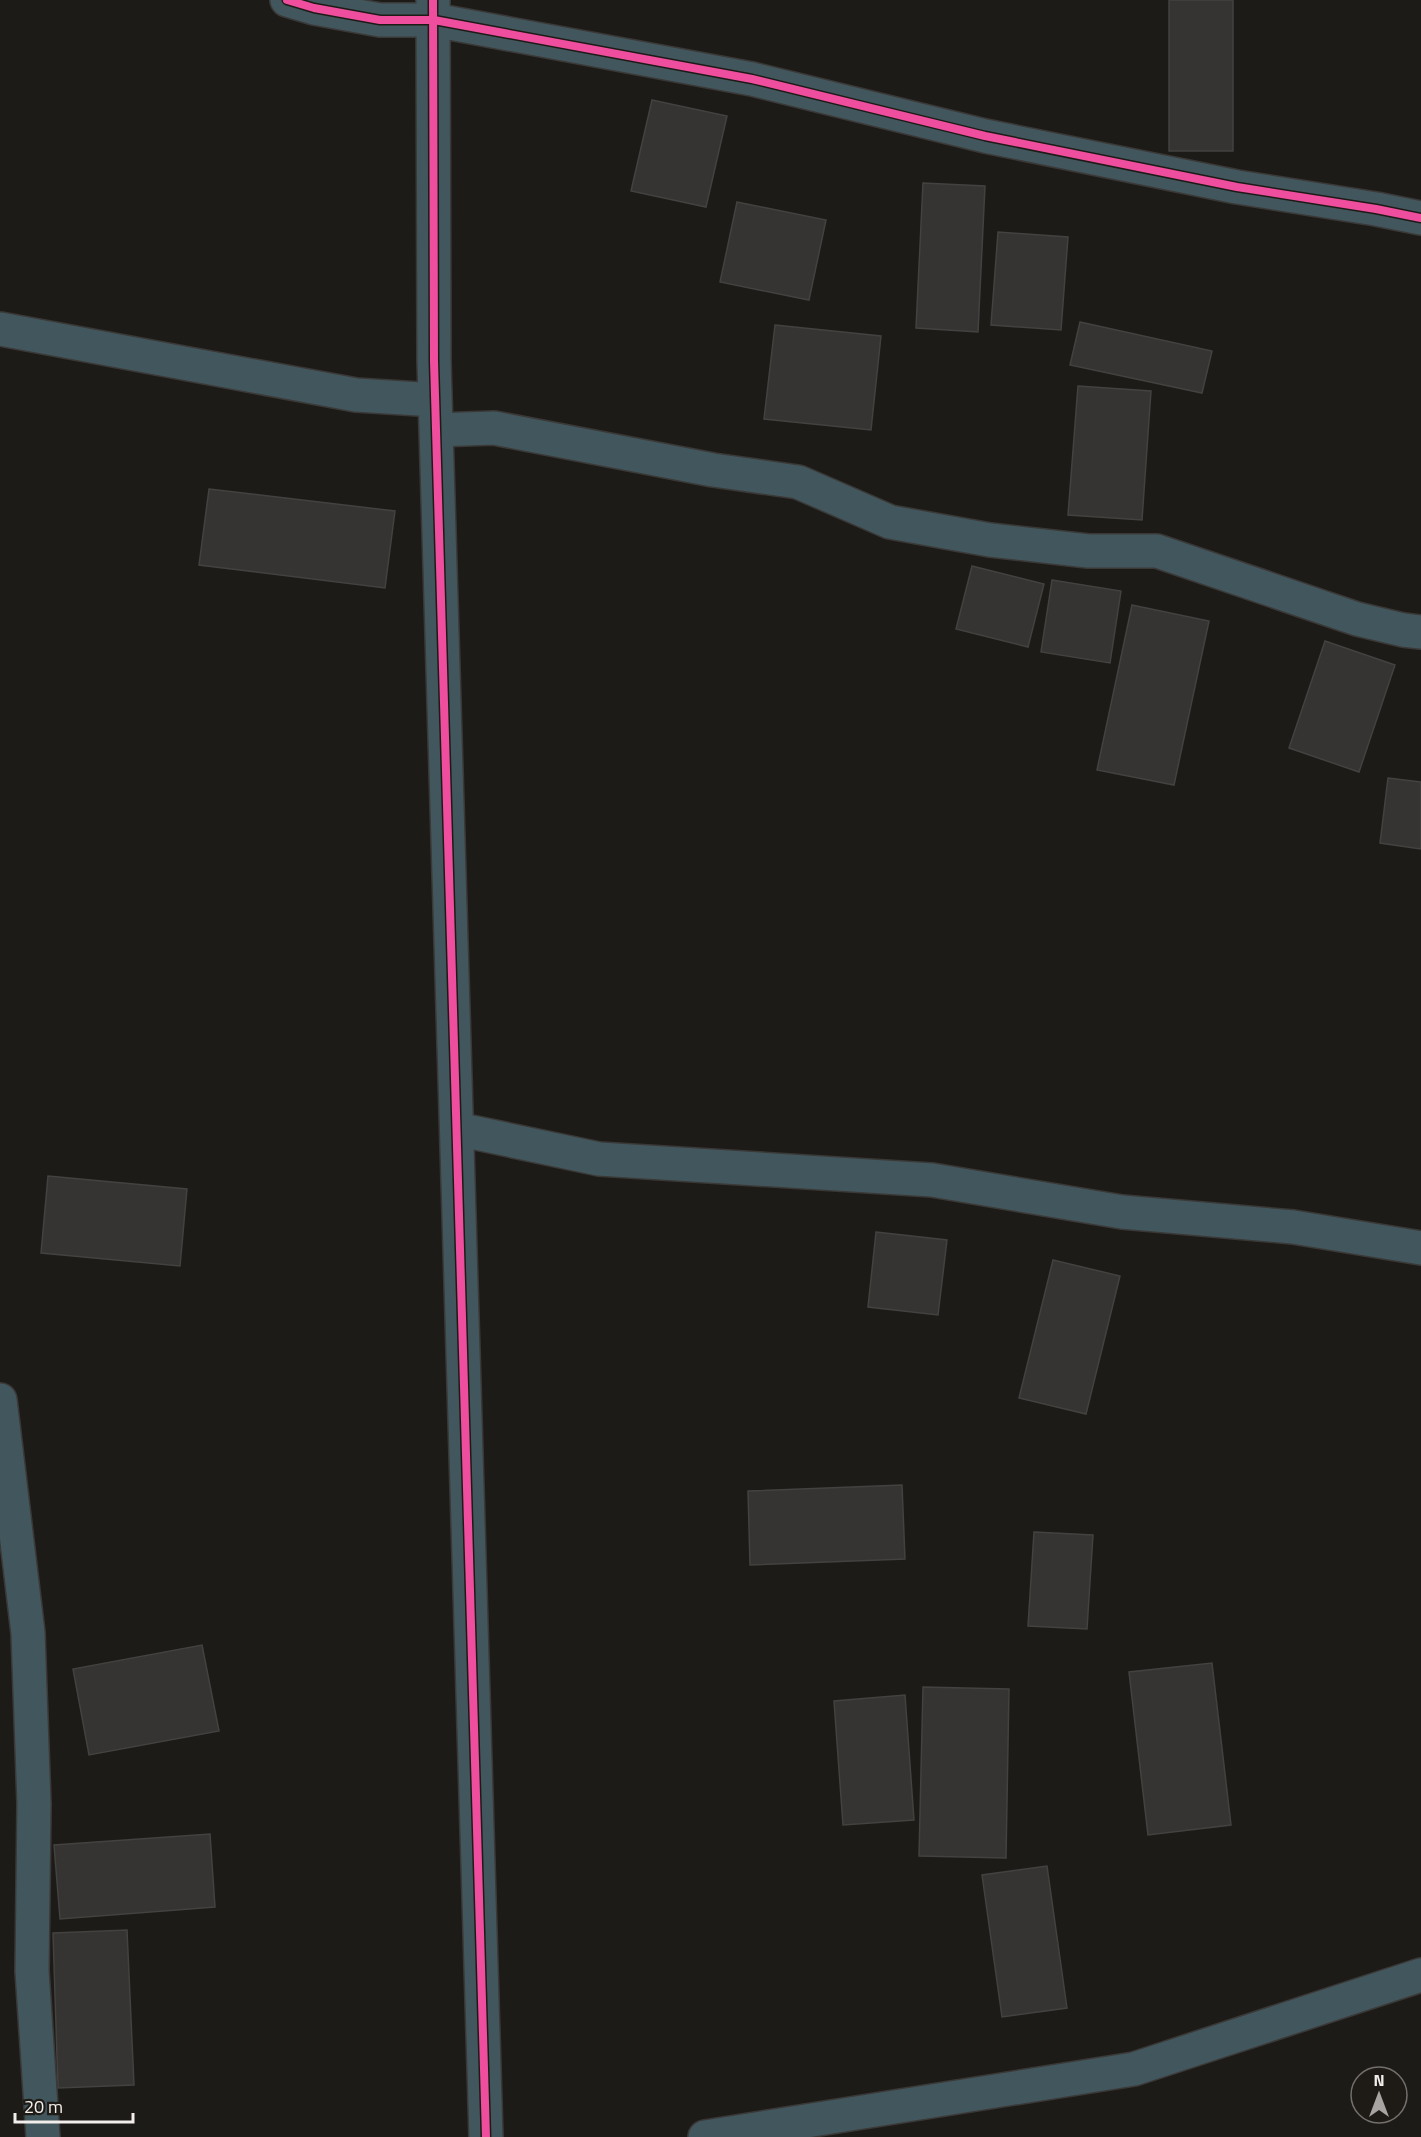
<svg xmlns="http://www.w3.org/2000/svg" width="1421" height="2137" font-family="'Titillium Web',sans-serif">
<rect width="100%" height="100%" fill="#1d1b18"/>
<path fill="#353432" stroke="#434240" stroke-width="1.5" d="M 1169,0 L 1233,0 L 1233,151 L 1169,151 Z
M 652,100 L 727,116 L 706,207 L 631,191 Z
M 923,183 L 985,186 L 978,332 L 916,328 Z
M 737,202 L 826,220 L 809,300 L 720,282 Z
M 998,232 L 1068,237 L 1061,330 L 991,325 Z
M 1080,322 L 1212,351 L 1202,393 L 1070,365 Z
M 775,325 L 881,336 L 871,430 L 764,419 Z
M 1078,386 L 1151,391 L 1142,520 L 1068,515 Z
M 209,489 L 395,511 L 385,588 L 199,565 Z
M 972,566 L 1044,584 L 1028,647 L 956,629 Z
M 1052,580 L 1121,591 L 1110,663 L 1041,652 Z
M 1132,605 L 1209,621 L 1174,785 L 1097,770 Z
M 1325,641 L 1395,665 L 1359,772 L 1289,748 Z
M 1388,778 L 1421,782 L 1421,849 L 1380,843 Z
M 48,1176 L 187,1189 L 180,1266 L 41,1253 Z
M 876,1232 L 947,1240 L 938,1315 L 868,1307 Z
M 1053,1260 L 1120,1276 L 1086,1414 L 1019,1398 Z
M 902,1485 L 905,1559 L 750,1565 L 748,1491 Z
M 1034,1532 L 1093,1535 L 1087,1629 L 1028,1626 Z
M 202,1645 L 219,1731 L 89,1755 L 73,1669 Z
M 1212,1663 L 1231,1825 L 1148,1835 L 1129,1672 Z
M 923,1687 L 1009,1689 L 1006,1858 L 919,1856 Z
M 905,1695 L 914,1820 L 843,1825 L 834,1701 Z
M 210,1834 L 215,1907 L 60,1919 L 54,1845 Z
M 1047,1866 L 1067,2008 L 1002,2017 L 982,1875 Z
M 127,1930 L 134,2085 L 58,2088 L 53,1933 Z"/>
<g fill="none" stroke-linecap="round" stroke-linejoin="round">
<defs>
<path id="minor" d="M 287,0 L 314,8 L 380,20 L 434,20 L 752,79 L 985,136 L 1237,187 L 1376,209 L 1421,218
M 433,0 L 434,361 L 486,2137
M 0,329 L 356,395 L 435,400
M 436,430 L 494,428 L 713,470 L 798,482 L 890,522 L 990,540 L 1088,551 L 1157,551 L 1357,619 L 1403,630 L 1421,632
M 457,1129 L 599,1159 L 932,1180 L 1122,1212 L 1293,1227 L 1421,1248
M 0,1400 L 28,1633 L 34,1804 L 32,1971 L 43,2137
M 705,2137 L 1134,2069 L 1421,1975"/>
</defs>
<use href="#minor" stroke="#3a3937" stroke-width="36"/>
<use href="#minor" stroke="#42575d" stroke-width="33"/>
<defs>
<path id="cycleway" d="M 287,0 L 314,8 L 380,20 L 434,20 L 752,79 L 985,136 L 1237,187 L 1376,209 L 1421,218
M 433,0 L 434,361 L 486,2137"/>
</defs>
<use href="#cycleway" stroke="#1e1b17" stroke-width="11"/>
<use href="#cycleway" stroke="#ef4d9e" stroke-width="8"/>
</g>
<g transform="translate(1379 2095)"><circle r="28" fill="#1e1b17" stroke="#726f6c" stroke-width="1.5"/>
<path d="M0-4.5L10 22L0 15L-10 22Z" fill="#a7a4a2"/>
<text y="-9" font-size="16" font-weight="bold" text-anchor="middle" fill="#f1eeec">N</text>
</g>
<path d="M15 2113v9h118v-9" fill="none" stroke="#f1eeec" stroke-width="3"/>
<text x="24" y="2113" font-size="18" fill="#f1eeec" stroke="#1e1b17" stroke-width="4.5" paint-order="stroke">20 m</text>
</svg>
